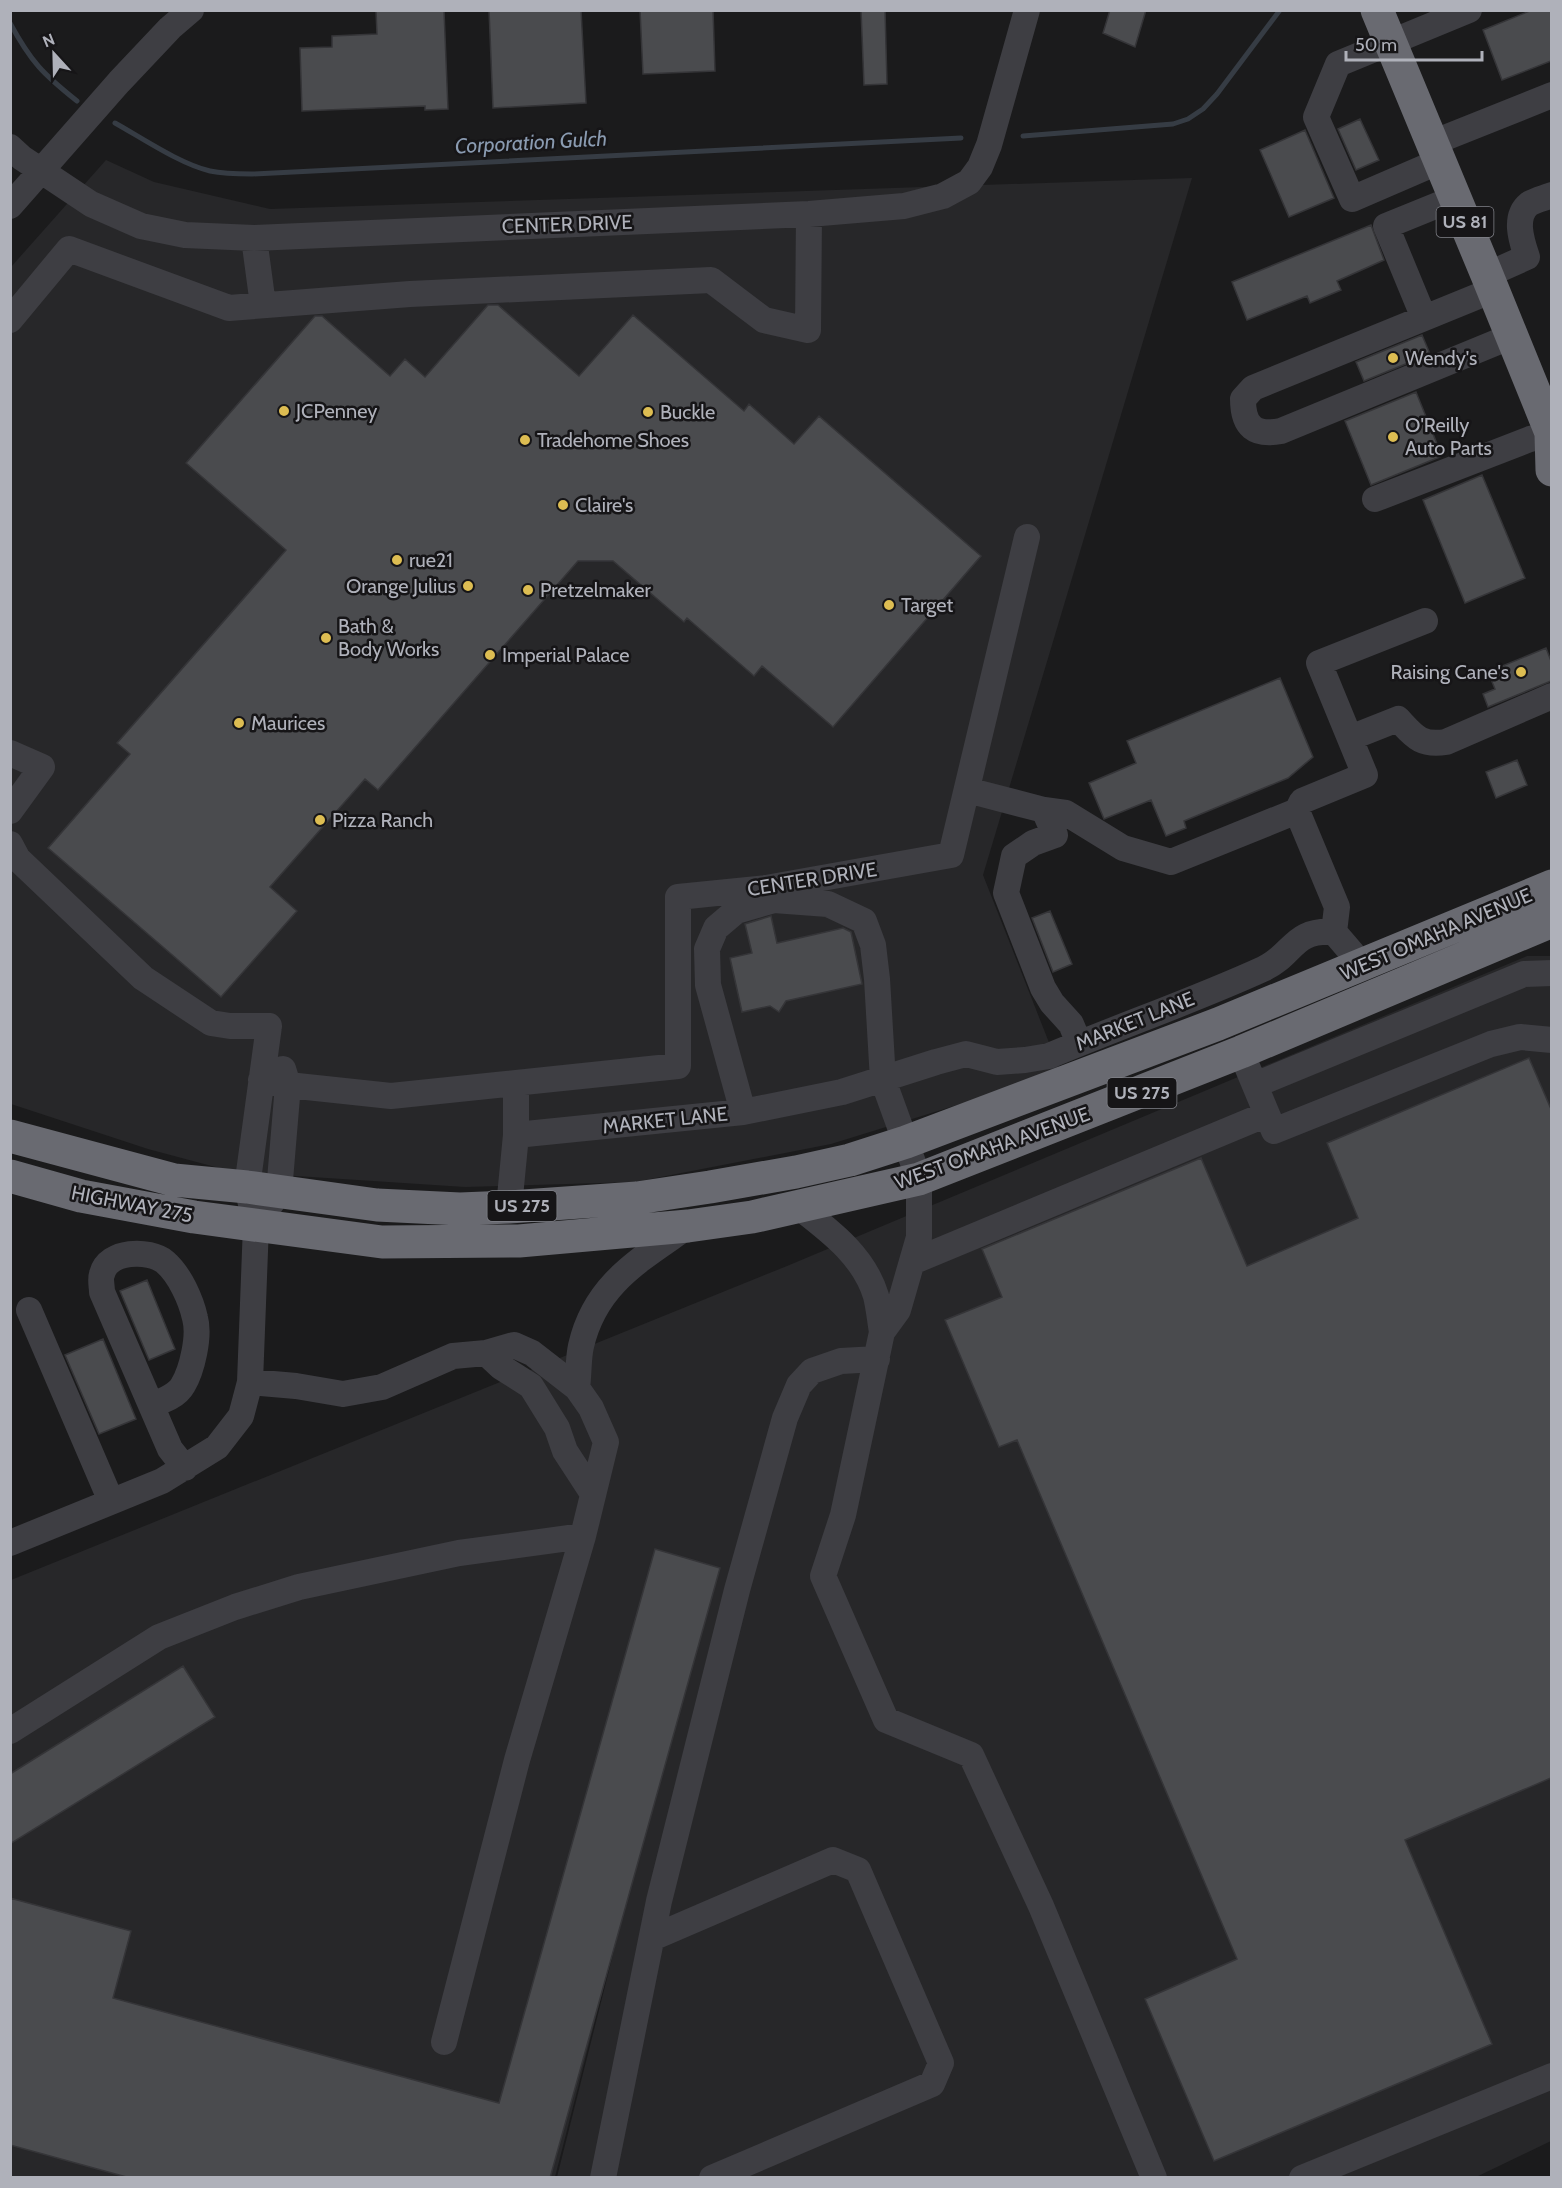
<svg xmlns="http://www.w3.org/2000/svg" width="1562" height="2188" font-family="Cabin,sans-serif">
<rect width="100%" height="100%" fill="#1b1b1c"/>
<path fill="#272729" d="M 106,160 L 154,182 L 270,209 L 1192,178 L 983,875 L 1061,1073 L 831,1144 L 635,1182 L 465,1187 L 234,1172 L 148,1149 L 11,1104 L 11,267 Z
M 1527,956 L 1551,956 L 1551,2141 L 1474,2178 L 557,2177 L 669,1732 L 555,2177 L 11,2178 L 11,1580 L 787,1266 Z"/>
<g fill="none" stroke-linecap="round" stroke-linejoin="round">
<path stroke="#363c44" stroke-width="5" d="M 10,23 C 31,62 43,74 77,101
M 115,123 C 142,138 180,164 210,171 C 224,174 238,174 252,174 L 961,138
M 1023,136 L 1173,124 L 1188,119 L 1203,109 L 1217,94 L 1280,10"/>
</g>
<path fill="#4a4b4e" stroke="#353538" stroke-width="1.5" d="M 416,10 L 444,11 L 448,109 L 425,110 L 425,106 L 302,111 L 300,48 L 332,47 L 332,36 L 377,34 L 376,11 Z
M 489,10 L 581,10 L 586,103 L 493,108 Z
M 640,10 L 713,10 L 715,71 L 643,74 Z
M 861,10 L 885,10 L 887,84 L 864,85 Z
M 1110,10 L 1146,10 L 1135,47 L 1103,33 Z
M 1532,10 L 1551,10 L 1551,61 L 1502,80 L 1483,30 Z
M 1360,119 L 1379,160 L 1356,170 L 1338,129 Z
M 1305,130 L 1334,198 L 1289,217 L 1260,150 Z
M 1371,225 L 1384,260 L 1337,281 L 1341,290 L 1310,303 L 1307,296 L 1247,320 L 1232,282 Z
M 488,305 L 498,305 L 579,376 L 633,315 L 744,411 L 749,404 L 794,444 L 819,416 L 981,556 L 833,727 L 762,666 L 754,676 L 687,618 L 684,622 L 613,561 L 578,561 L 378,790 L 365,779 L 270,887 L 297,911 L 221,997 L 48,848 L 130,754 L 117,743 L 286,550 L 186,463 L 315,316 L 322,316 L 390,376 L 405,359 L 425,377 Z
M 1422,335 L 1430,354 L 1364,381 L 1356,362 Z
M 1416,392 L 1442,456 L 1371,485 L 1345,421 Z
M 1482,475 L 1525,578 L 1465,603 L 1423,500 Z
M 1546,648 L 1551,661 L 1551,681 L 1488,707 L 1483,694 L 1495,689 L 1488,672 Z
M 1280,678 L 1313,757 L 1288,778 L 1184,821 L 1186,828 L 1166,836 L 1151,800 L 1104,819 L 1089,783 L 1136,763 L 1127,741 Z
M 1517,760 L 1527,785 L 1496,798 L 1486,772 Z
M 1050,911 L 1072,964 L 1053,972 L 1032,918 Z
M 771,916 L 777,943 L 843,928 L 851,932 L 862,984 L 786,1001 L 779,1012 L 770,1006 L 742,1012 L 730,958 L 752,953 L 745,924 Z
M 1529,1058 L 1551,1109 L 1551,1778 L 1405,1840 L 1492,2044 L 1214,2161 L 1145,1999 L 1237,1959 L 1017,1440 L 999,1447 L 945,1320 L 1002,1297 L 982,1249 L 1201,1158 L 1247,1266 L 1358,1218 L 1327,1143 Z
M 147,1280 L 175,1349 L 149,1360 L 120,1291 Z
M 103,1339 L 136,1419 L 99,1434 L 65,1355 Z
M 655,1549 L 720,1568 L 550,2178 L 130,2178 L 10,2145 L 10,1898 L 131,1931 L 113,1998 L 499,2103 Z
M 183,1666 L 215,1717 L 10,1844 L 10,1774 Z"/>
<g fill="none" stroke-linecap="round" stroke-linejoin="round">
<path stroke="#3e3e43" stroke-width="26" d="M 1432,143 L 1552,95
M 10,147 L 22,158 L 91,204 L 141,226 L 185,235 L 254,238 L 809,214 L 904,206 L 943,196 L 969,182 L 980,167 L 989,145 L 1027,10
M 1440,161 L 1352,199 L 1316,117 L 1338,64 L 1469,10
M 10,206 L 119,82 L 170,28 L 191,10
M 254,238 L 263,305
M 1487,275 L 1527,257 C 1522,242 1513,217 1529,204 C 1535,200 1545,198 1552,195
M 1493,290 L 1253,388 L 1243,399 C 1243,427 1255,436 1281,431 L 1512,336
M 1424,318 L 1386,226 L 1455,198
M 10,320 L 69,249 L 229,308 L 410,294 L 711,280 L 764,320 L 808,330 L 809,214
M 1375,499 L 1530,439 L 1552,434
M 1350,738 L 1398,719 C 1414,736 1420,746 1446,742 L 1552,696
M 10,753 L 42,767 L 10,811
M 967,790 L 1044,810 L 1066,813 L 1123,848 L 1171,862 L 1297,811 L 1337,907 L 1334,932
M 1044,810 L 1055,835 L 1033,843 L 1014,856 L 1006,893 L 1043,988 L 1052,1003 L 1071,1024 L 1079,1043
M 1297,811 L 1302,801 L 1365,775 L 1319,663 L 1425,621
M 10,844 L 18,859 L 143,978 L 211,1023 L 230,1026 L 269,1026
M 1241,1052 L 1274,1131 L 1491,1044 L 1520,1037 L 1552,1040
M 261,1080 L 288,1085 L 391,1096 L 678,1066 L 678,897 L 766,888 L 951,855 L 1027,537
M 1255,1085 L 1524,974 L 1552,973
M 743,1112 L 708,985 L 707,949 L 716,928 L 736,911 L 774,900 L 828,904 L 864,921 L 873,945 L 877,979 L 883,1080 L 919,1179 L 919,1237 L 898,1310 L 882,1332 L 843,1515 L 823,1576 L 886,1720 L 971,1755 L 1041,1906 L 1154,2178
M 516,1135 L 743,1112 L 842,1092 L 936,1062 L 966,1054 L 997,1062 L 1025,1060 L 1049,1056 C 1120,1026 1193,1001 1263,969 C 1294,955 1292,929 1334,932 L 1352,953 L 1357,967
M 270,1205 L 279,1192 L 288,1085 L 283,1069
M 509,1207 L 516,1135 L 516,1083
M 799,1207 C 830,1231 864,1256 876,1296 C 879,1308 880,1321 882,1332
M 912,1262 L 1267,1114
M 29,1310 L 111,1501
M 486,1353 L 501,1367 L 531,1386 L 557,1428 L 565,1451 L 593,1494
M 250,1382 L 296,1386 L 343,1394 L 382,1387 L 453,1356 L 486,1353 L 514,1345 L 532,1353 L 577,1388 L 591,1408 L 606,1442 L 583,1536 L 517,1760 L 444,2042
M 577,1388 C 579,1374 578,1359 581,1346 C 595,1284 640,1260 688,1226
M 152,1405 C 163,1401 177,1396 183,1385 C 192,1370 200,1336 195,1318 C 191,1300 180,1275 165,1262 C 149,1249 108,1250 102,1274 C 100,1279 102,1287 102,1292 L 170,1449 L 185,1468
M 10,1543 L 162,1481 L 217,1447 L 241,1416 L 250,1382 L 256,1225 L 247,1187 L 269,1026
M 10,1731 L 159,1637 L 235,1607 L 299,1587 L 459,1553 L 583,1536
M 652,1938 L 833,1860 L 858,1870 L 941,2063 L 932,2084 L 712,2178
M 603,2178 L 659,1901 L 737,1590 L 785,1418 L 799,1385 L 812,1371 L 841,1361 L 877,1359
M 1302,2178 L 1552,2076"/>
<path stroke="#696a71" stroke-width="33" d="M 1377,10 L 1487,275 L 1552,435
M 1551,434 L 1552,470
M 10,1136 L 174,1180 L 247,1187 L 377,1205 L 460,1209 L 509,1207 L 637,1198 L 710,1187 L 796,1172 L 850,1160 L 906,1142 L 1218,1024 L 1552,886
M 10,1176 L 81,1196 L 194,1217 L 382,1242 L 519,1241 L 688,1226 L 752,1217 L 919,1179 L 1241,1052 L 1552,921"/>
</g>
<g fill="#ddbd52" stroke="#161517" stroke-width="2">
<circle cx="1393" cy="358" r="6"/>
<circle cx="284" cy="411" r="6"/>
<circle cx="648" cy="412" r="6"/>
<circle cx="1393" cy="437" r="6"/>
<circle cx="525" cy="440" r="6"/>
<circle cx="563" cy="505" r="6"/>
<circle cx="397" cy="560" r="6"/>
<circle cx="468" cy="586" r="6"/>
<circle cx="528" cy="590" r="6"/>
<circle cx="889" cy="605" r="6"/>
<circle cx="326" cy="638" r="6"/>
<circle cx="490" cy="655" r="6"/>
<circle cx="1521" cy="672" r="6"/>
<circle cx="239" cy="723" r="6"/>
<circle cx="320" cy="820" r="6"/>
</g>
<g text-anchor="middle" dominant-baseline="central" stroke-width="5" stroke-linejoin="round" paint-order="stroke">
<g fill="#161517" stroke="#818289" stroke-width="1.5">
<rect x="1436.5" y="207" width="57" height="30" rx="4.5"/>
<rect x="1107.5" y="1078" width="69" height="30" rx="4.5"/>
<rect x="487.5" y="1191" width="69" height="30" rx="4.5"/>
</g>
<g font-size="18" font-weight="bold" fill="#afb1ba">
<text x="1465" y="222">US 81</text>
<text x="1142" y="1093">US 275</text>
<text x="522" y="1206">US 275</text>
</g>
<g font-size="20" fill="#afb1ba" stroke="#161517">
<text transform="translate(567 224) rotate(-2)">CENTER DRIVE</text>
<text transform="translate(812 879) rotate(-9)">CENTER DRIVE</text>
<text transform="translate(1436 934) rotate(-23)">WEST OMAHA AVENUE</text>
<text transform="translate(1135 1021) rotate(-22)">MARKET LANE</text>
<text transform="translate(665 1120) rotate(-6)">MARKET LANE</text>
<text transform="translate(992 1148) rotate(-20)">WEST OMAHA AVENUE</text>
<text transform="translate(132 1204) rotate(11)">HIGHWAY 275</text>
</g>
<g font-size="20" fill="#afb1ba" stroke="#161517" text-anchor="start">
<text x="1405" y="358">Wendy's</text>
<text x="296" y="411">JCPenney</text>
<text x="660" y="412">Buckle</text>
<text x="1405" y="425">O'Reilly<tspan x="1405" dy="23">Auto Parts</tspan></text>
<text x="537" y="440">Tradehome Shoes</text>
<text x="575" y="505">Claire's</text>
<text x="409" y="560">rue21</text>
<text x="456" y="586" text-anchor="end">Orange Julius</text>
<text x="540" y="590">Pretzelmaker</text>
<text x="901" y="605">Target</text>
<text x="338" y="626">Bath &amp;<tspan x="338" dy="23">Body Works</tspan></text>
<text x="502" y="655">Imperial Palace</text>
<text x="1509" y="672" text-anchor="end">Raising Cane's</text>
<text x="251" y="723">Maurices</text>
<text x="332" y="820">Pizza Ranch</text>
</g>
<g font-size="21" font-style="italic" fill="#8a9bb1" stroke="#161517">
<text transform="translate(531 142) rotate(-3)">Corporation Gulch</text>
</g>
</g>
<rect width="1562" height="2188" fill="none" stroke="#afb1ba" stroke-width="24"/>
<g transform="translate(54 54) rotate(338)" stroke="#161517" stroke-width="4.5" paint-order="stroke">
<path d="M0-4.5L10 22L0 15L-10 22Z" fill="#afb1ba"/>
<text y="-9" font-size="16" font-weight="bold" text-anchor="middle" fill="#afb1ba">N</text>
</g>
<path d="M1346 51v9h136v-9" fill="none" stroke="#afb1ba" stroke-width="3"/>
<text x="1355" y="51" font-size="18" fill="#afb1ba" stroke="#161517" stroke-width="4.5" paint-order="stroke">50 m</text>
</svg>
